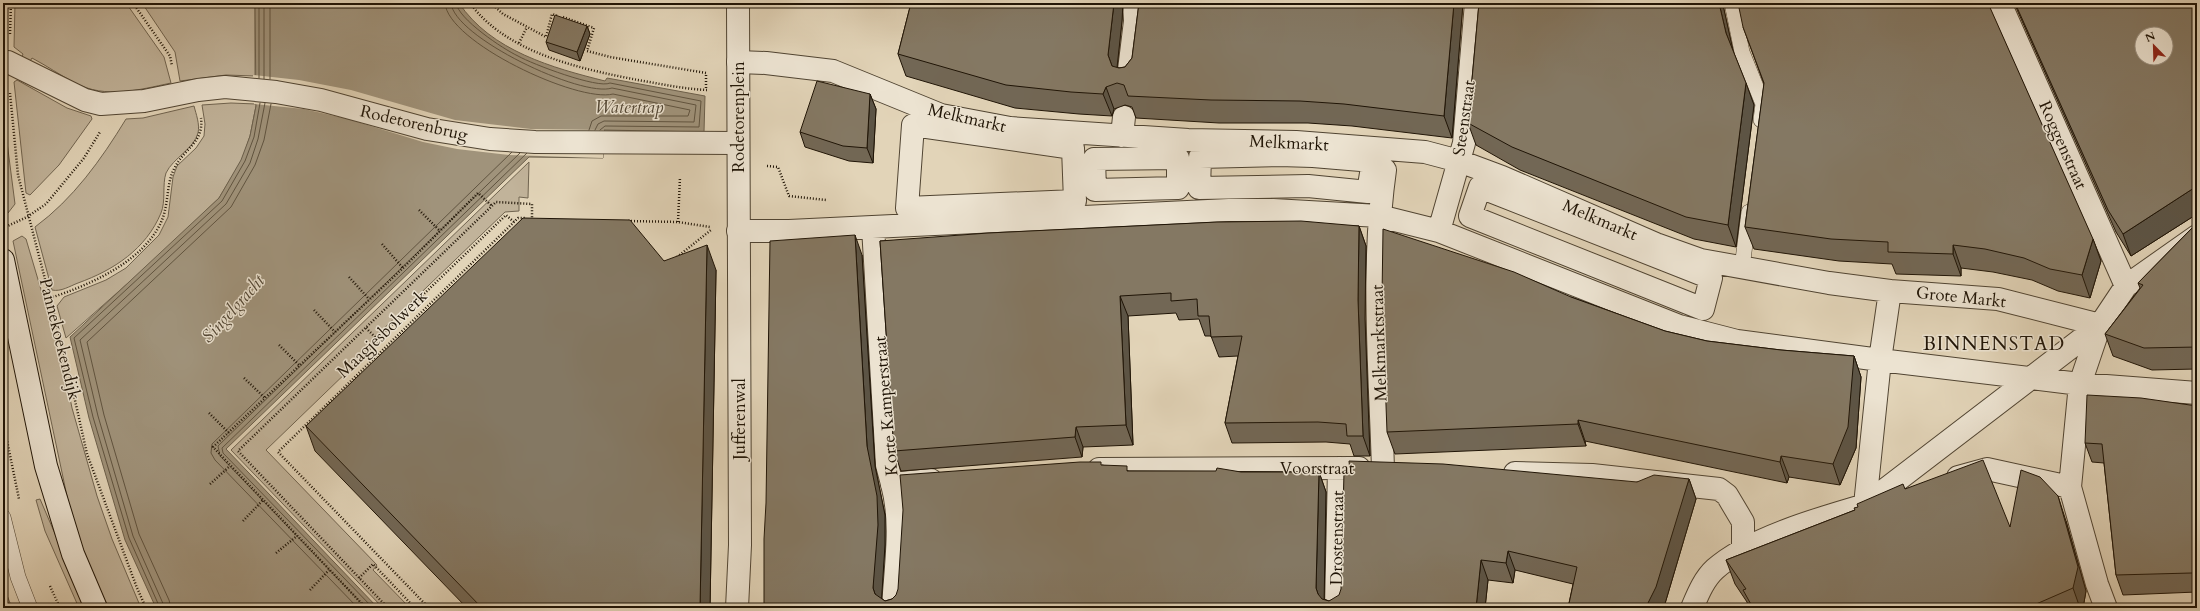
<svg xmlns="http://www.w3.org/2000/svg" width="2200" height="611" font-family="Cardo,serif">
<rect width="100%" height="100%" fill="#e2d4b8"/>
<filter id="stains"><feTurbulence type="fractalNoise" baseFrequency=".005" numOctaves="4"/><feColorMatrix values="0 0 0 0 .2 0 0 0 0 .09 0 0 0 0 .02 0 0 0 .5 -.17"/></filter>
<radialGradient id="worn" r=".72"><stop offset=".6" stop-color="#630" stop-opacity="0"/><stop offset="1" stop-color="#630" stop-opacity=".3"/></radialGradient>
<path fill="#c1b39a" stroke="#706450" d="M 15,3 L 126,3 L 164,57 L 171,83 C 138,90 106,99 75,83 C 60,75 47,66 32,58 L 29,63 L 21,59 L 23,54 L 14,47 Z
M 142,3 L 255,3 L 255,76 L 226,75 L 180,81 L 175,52 Z
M 17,80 L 67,108 L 91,116 L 92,119 L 59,165 L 30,195 L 26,193 L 14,82 Z
M 3,87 L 7,142 L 15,204 L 8,213 L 3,186 Z
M 231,103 L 256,104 L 256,106 L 250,136 L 242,160 L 219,198 L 162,253 L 66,338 L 57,306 L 64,297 L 106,280 L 126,268 L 159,235 L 168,217 L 173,177 L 177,166 L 196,148 L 204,136 L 205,124 L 202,105 Z
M 194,106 C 196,114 200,124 198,133 C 194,149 173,158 166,173 C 162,185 166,201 161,213 C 146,249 114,270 78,283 C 70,286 61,292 52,290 L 35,227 C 73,199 101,160 126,119 L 143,118 Z
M 529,162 L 528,198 L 519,197 L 519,211 L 505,212 L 377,335 L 381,339 L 266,450 L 377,565 L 373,570 L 410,608 L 383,608 L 231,450 Z
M 22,236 L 26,239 L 63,364 L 72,408 L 97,496 L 112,539 L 141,608 L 103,608 L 71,515 L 13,241 Z
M 40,499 L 87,608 L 79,608 L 45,531 L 36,500 Z
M 3,584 L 3,585 L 12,608 L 3,608 Z"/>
<path fill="#a0937b" stroke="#6c604c" d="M 255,3 L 459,3 C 491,51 553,68 605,81 L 607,78 L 705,96 L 704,132 L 604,130 L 603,158 L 529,157 L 226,449 L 378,608 L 156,608 L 125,540 L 89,418 L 70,337 L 219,198 L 241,160 L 250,136 L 256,106 Z"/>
<path fill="#e2d4b8" d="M 253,75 L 299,80 L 351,90 L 455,120 L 531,129 L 604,130 L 603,158 L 509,155 L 457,149 L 423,142 L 348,119 L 304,109 L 254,104 Z"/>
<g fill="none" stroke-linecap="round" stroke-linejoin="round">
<path stroke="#605440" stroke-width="1" d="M 259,3 L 259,78
M 264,3 L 264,79
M 270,3 L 270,79
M 445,3 C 447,42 578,103 613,94 L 690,110 L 688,116 L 601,116 L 592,121 L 589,130
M 451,3 C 453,37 582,98 612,88 L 696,105 L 694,122 L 604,121 L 598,124 L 595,130
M 456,3 C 458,19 503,49 518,56 C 532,64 598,89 610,83 L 701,101 L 699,127 L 605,126 L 600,130
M 160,608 L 129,538 L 93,417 L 74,338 L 222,201 L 245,161 L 254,137 L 260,103
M 165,608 L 133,536 L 98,416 L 80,340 L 226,204 L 250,163 L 258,139 L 265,103
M 171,608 L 169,600 L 139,534 L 104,415 L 87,342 L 231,207 L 255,165 L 264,140 L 271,104
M 358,608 L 215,460 L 211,453 L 212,444 L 512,152
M 366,608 L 220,456 L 218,446 L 520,153
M 373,608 L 223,453 L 222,448 L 527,153"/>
<defs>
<path id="service" d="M 1732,3 L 1742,52 L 1763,104 L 1761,120
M 1742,268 L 1749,212
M 3,517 L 18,577 L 30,608"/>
<path id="pedestrian" d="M 2000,3 L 2126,286
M 8,62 L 85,100 L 101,104 L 144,101 L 198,90 L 225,87 L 276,92 L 321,100 L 427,129 L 490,139 L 535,142 L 738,143
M 738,62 L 766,63 L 833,71 L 941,115 L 1010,128 L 1188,140 L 1296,142 L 1425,152 L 1459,161 L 1502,177 L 1656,244 L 1701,260 L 1829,283 L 1890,291
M 1128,78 L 1135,21 L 1134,3
M 913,125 L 1073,148 L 1075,201 L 907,208 Z
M 1122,136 L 1124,117
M 1279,155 L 1313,156 L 1373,161 L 1368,192 L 1308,186 L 1199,188 L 1200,157 Z
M 1178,158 L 1178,188 L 1095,190 L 1094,159 Z
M 1480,187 L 1711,278 L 1703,309 L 1470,216 Z
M 873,227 L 887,465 L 892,484
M 738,231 L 789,231 L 1229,210 L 1273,210 L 1379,216 L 1439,231 L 1679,326 L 1737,341 L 1880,360 L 1865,505
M 1439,231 L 1464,143 L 1476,3
M 2100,325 L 1998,299 L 1890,291 L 1880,360 L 2080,384 L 2197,393
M 1383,469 C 1380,369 1371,269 1385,170
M 1515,473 L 1592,475 L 1719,489 L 1727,495 L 1743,522 L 1743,550
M 1958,477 L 1987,469 L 2070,487 L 2080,384 L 2100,325 L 2126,286 L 2197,236
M 2070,487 L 2097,584 L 2106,608
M 1865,505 L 2100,325
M 1692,608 C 1698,594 1704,579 1715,569 C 1752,536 1831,515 1879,501"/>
<path id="minor" d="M 1099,469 L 1359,468
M 737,608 L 740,545 L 738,3
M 893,608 C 895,567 903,524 892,484 L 931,480
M 1336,608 L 1339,468"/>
<path id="secondary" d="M 3,260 L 46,466 L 73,554 L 96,608"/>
</defs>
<use href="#service" stroke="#504432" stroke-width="16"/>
<use href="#pedestrian" stroke="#504432" stroke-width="24"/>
<use href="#minor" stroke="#504432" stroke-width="24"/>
<use href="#secondary" stroke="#1f1406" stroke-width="24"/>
<path stroke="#1f1406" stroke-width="2.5" stroke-dasharray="1 2" stroke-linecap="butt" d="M 133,3 L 170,56 L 172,66
M 470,3 C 506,53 581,69 638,80 C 661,84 684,89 707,90
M 491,3 L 503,14 L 546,37 L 552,14 L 558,16
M 563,17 L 594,28 L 587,51 L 610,57 L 706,73 L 706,90
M 10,34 L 11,3
M 519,43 L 527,27
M 10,93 L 18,175 L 66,360 L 87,454 L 137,588 L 146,608
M 767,166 L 778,167 L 789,196 L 826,200
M 419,210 L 440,231
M 628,221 L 678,222 L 710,227
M 678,222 L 680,177
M 3,228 L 27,217 L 46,204 L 84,158 L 100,132
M 382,244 L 403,268
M 677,257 L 711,230
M 349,277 L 369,299
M 50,298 C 90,285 145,261 162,220 C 169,203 166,183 175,167 C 185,148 204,142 201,118
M 314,310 L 335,332
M 366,328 L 377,339 L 506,215 L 514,222
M 279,345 L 299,365
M 244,378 L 265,398
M 209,413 L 229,433
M 3,421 L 19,499
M 210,484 L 230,466
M 243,521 L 263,500
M 276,553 L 297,536
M 359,578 L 373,564 L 415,608
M 50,586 L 60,608
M 310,590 L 329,570
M 359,608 L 363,604
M 366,608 L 213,447 L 403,268 L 478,193 L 492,206
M 388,608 L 238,451 L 496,202 L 532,204 L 532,218
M 429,608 L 278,452 L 514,222 L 518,218 L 525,218"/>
<use href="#service" stroke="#ece3d1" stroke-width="15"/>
<use href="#pedestrian" stroke="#ece3d1" stroke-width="22"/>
<use href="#minor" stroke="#ece3d1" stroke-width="22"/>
<use href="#secondary" stroke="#ece3d1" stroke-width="22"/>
</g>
<path fill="#726755" stroke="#1f1406" d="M 911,3 L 1123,3 L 1122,21 L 1117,67 L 1119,68 L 1125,67 L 1132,58 L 1139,3 L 1463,3 L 1452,138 L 1352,126 L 1308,123 L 1219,123 L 1136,118 L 1132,107 L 1125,105 L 1114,109 L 1112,116 L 1079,114 L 1015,108 L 906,76 L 898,54 Z
M 1479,3 L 1724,3 L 1723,5 L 1733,51 L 1754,105 L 1736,247 L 1694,239 L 1520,170 L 1476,145 L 1468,123 Z
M 2014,3 L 2197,3 L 2197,214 L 2131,256 L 2116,232 Z
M 587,26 L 590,34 L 580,61 L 549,50 L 546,42 Z
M 1743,27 L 2093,239 L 2101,261 L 2090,298 L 2058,291 L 2032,280 L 1993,272 L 1961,268 L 1961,276 L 1896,274 L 1892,264 L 1839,261 L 1754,249 L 1745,227 L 1764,84 Z
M 870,94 L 876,109 L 873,163 L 849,161 L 805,147 L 800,132 Z
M 2197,223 L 2197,369 L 2152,370 L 2113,356 L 2105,334 L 2140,288 L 2138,283 Z
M 1359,226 L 1366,246 L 1365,319 L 1370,456 L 1354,456 L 1350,444 L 1326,442 L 1232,443 L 1225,423 L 1238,356 L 1219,357 L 1211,336 L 1205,336 L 1199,319 L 1179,320 L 1176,313 L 1128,316 L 1133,445 L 1083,447 L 1082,457 L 901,471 L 894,451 L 880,241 Z
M 862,255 L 875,466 L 885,515 L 885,545 L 881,598 L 885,601 L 892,599 L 1102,465 L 1129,471 L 1319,472 L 1326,492 L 1324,599 L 1329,601 L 1637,482 L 1689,479 L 1696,499 L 1664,607 L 1663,608 L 1568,608 L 1573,584 L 1515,570 L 1513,583 L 1488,580 L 1485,608 L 764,608 Z
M 664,261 L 716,270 L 710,608 L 467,608 L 315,451 L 306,426 Z
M 1571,297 L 1665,331 L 1707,341 L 1781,350 L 1854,356 L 1861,377 L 1856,448 L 1840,485 L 1789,477 L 1787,483 L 1585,441 L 1586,446 L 1395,454 L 1387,432 Z
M 2197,406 L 2197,592 L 2123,595 L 2116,575 L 2104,463 L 2092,462 L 2085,443 Z
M 1905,489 L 2010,527 L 2066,521 L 2086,591 L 2083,608 L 1749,608 L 1747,602 L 1735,584 L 1726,560 L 1855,510 Z"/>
<path fill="#5c5445" stroke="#1f1406" d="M 1114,3 L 1123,3 L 1122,21 L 1116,77 L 1108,55 Z
M 1454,3 L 1463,3 L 1452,138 L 1444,116 Z
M 1719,3 L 1724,3 L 1723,5 L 1734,55 L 1726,33 Z
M 587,26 L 590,34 L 580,61 L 577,52 Z
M 1746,83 L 1754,105 L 1736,247 L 1728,225 Z
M 1106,87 L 1114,109 L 1112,116 L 1103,94 Z
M 870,94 L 876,109 L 873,163 L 867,148 Z
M 2197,186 L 2197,214 L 2131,256 L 2123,234 Z
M 1359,226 L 1366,246 L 1365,319 L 1370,456 L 1363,436 L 1358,300 Z
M 855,235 L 862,255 L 875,466 L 885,515 L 885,545 L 881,608 L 875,594 L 873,588 L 867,446 Z
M 2093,239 L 2101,261 L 2090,298 L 2082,275 Z
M 707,245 L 716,270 L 710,608 L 700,608 Z
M 1953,245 L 1961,268 L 1961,276 L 1953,254 Z
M 1120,296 L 1128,316 L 1133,445 L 1126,425 Z
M 1854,356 L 1861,377 L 1856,448 L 1840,485 L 1833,464 Z
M 1578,420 L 1585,441 L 1586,446 L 1578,424 Z
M 1076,427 L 1083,447 L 1082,457 L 1075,437 Z
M 1781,456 L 1789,477 L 1787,483 L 1780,462 Z
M 1319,472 L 1326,492 L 1324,608 L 1318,594 L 1316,588 Z
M 1689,479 L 1696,499 L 1664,607 L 1663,608 L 1646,608 Z
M 2058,496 L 2066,521 L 2086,591 L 2083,608 L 2080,608 L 2073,588 Z
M 1508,551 L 1515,570 L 1513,583 L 1506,563 Z
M 1481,560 L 1488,580 L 1485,608 L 1476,608 Z"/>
<path fill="#847863" stroke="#1f1406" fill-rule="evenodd" d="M 911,3 L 1114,3 L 1108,55 L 1112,66 L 1119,68 L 1125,67 L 1132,58 L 1139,3 L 1454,3 L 1444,116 L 1344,104 L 1300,101 L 1211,100 L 1128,96 L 1124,85 L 1117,83 L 1106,87 L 1103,94 L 1071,92 L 1006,85 L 898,54 Z
M 1479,3 L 1719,3 L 1726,33 L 1746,83 L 1728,225 L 1686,217 L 1512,147 L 1468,123 Z
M 1738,3 L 1988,3 L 2093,239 L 2082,275 L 2050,269 L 2024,258 L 1985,249 L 1953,245 L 1953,254 L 1888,252 L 1888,242 L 1831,239 L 1745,227 L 1764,83 L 1743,27 Z
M 2015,3 L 2197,3 L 2197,186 L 2123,234 L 2108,210 ZM 2142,34 L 2166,34 L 2166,58 L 2142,58 Z
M 555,15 L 587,26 L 577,52 L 546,42 Z
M 817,81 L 870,94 L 867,148 L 843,146 L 800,132 Z
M 523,218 L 630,220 L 664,261 L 707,245 L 700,608 L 482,608 L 306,426 Z
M 1301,221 L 1359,226 L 1358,300 L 1363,436 L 1347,436 L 1346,424 L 1318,422 L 1225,423 L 1242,336 L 1211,337 L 1209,316 L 1198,316 L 1197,299 L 1171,301 L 1171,293 L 1120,296 L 1126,425 L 1076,427 L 1075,437 L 894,451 L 880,241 L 988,233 L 1217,222 Z
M 2197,223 L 2197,347 L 2144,348 L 2105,334 L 2143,285 L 2138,283 Z
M 1383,229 L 1514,272 L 1571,297 L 1665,331 L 1707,341 L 1781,350 L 1854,356 L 1848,427 L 1833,464 L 1781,456 L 1780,462 L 1578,420 L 1578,424 L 1387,432 L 1382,298 Z
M 855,235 L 867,446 L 877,496 L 878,525 L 873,588 L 875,594 L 885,601 L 892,599 L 896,595 L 898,589 L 903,510 L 900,475 L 1080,462 L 1101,462 L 1101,465 L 1127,466 L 1127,471 L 1216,471 L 1217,468 L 1241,472 L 1319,472 L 1316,588 L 1318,594 L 1322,599 L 1329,601 L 1339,595 L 1341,589 L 1344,472 L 1350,472 L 1349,461 L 1443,464 L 1637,482 L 1654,475 L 1689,479 L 1656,587 L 1648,603 L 1646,608 L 1568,608 L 1577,567 L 1508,551 L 1506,563 L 1481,560 L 1476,608 L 764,608 L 764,539 L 766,503 L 770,241 Z
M 2087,395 L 2141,398 L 2197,406 L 2197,573 L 2191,573 L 2116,575 L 2102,444 L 2085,443 Z
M 1983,460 L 2010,527 L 2021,470 L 2040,477 L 2058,496 L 2078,567 L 2073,588 L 2027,608 L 1753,608 L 1743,590 L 1746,589 L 1726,560 L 1855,510 L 1854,508 L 1858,507 L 1857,504 L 1903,484 L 1905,489 Z"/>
<g text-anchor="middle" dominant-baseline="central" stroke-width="3" stroke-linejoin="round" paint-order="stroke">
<g font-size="17" fill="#1f1406" stroke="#ece3d1">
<text transform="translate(738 117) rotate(-90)">Rodetorenplein</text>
<text transform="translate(967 118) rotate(13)">Melkmarkt</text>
<text transform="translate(1464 118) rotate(-82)">Steenstraat</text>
<text transform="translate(414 123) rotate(13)">Rodetorenbrug</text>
<text transform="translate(1289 143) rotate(3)">Melkmarkt</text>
<text transform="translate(2063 145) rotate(66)">Roggenstraat</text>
<text transform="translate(1600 220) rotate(23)">Melkmarkt</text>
<text transform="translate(1961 297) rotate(6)">Grote Markt</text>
<text transform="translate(382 334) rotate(-44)">Maagjesbolwerk</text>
<text transform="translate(60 339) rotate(76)">Pannekoekendijk</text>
<text transform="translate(1379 343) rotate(-92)">Melkmarktstraat</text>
<text transform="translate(886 406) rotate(-95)">Korte Kamperstraat</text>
<text transform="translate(739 419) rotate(-90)">Jufferenwal</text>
<text x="1317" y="468">Voorstraat</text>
<text transform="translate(1337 538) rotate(-89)">Drostenstraat</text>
</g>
<g font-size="18" font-style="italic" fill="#534735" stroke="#ece3d1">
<text x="629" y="107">Watertrap</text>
<text transform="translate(233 309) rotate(-48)">Singelgracht</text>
</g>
<g font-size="19" letter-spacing="1" fill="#1f1406" stroke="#ece3d1">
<text x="1994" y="344">BINNENSTAD</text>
</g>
</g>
<rect width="2200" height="611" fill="none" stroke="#e2d4b8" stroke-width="16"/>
<rect x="4" y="4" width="2192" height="603" fill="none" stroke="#1f1406" stroke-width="2"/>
<rect x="8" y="8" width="2184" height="595" fill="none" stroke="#1f1406"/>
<g transform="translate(2154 46) rotate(337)"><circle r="19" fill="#ece3d1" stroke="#9a9080"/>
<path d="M0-3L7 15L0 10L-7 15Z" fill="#8f2418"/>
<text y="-6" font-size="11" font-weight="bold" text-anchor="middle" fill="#1f1406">N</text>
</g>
<rect width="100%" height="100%" filter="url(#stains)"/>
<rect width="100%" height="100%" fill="url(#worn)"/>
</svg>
